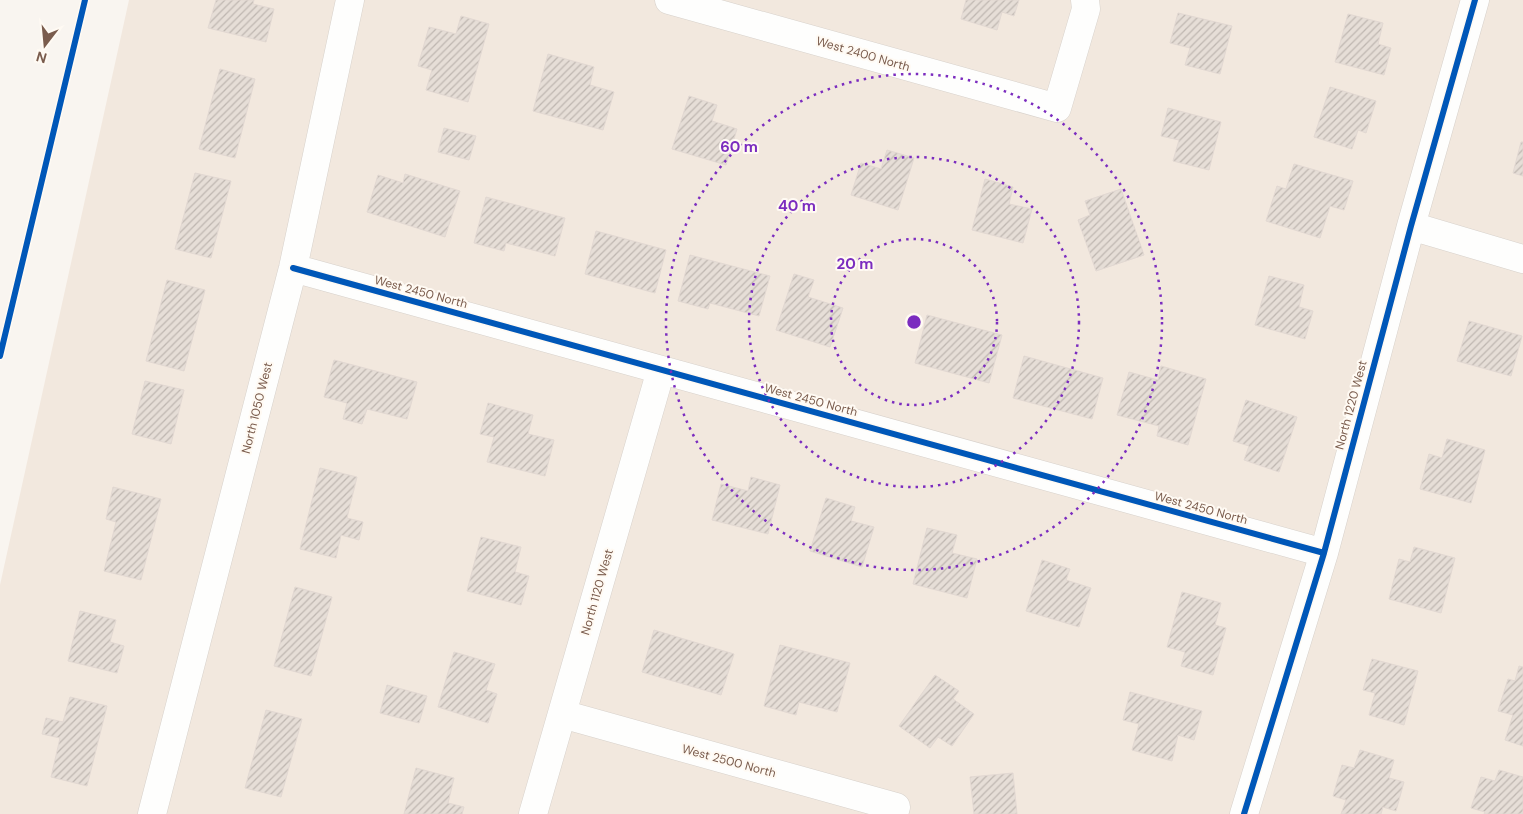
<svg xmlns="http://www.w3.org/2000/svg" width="1523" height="814" font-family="'DM Sans',sans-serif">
<defs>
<pattern id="building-hatch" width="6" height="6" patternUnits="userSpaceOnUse" patternTransform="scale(1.25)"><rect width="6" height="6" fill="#e6ded7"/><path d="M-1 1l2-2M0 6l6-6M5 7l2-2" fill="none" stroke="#bfb7b1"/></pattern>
</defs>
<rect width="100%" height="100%" fill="#f9f5f0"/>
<path fill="#f2e8de" d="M 129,0 L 1523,0 L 1523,814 L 0,814 L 0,585 Z"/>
<path fill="url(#building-hatch)" stroke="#e2d8d2" d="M 216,0 L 254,0 L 253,4 L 274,9 L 266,42 L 208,28 Z
M 966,0 L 1019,0 L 1014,16 L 1002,12 L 997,30 L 961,19 Z
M 1178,13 L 1232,26 L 1220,74 L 1185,65 L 1190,48 L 1170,43 Z
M 1348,14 L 1383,23 L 1378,44 L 1391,48 L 1384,75 L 1335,62 Z
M 461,16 L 489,24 L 468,102 L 426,90 L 432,70 L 418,66 L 429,27 L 456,34 Z
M 548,54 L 594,67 L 590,85 L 614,92 L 603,130 L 533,111 Z
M 220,69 L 255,79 L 235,158 L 199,149 Z
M 1330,87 L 1376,101 L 1366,133 L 1358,130 L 1352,149 L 1314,137 Z
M 689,96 L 717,105 L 712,121 L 737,129 L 726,165 L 672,149 Z
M 1168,108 L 1221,122 L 1209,170 L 1173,161 L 1179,140 L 1161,136 Z
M 444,128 L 476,136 L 469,160 L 438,152 Z
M 1521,142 L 1523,142 L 1523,176 L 1513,173 Z
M 887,150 L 914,158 L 898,210 L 851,195 L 861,163 L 881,169 Z
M 1294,164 L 1353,181 L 1344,210 L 1330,206 L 1320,238 L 1266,221 L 1277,186 L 1286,189 Z
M 195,173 L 231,181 L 211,258 L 175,249 Z
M 405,174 L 460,191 L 445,237 L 367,212 L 378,175 L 403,183 Z
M 985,179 L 1013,187 L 1009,204 L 1032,209 L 1023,243 L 972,230 Z
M 1121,189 L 1144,255 L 1096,271 L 1078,220 L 1090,215 L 1085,201 Z
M 486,197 L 565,218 L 555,256 L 506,243 L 504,251 L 474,243 Z
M 596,231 L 666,250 L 655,293 L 585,274 Z
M 690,255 L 770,276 L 759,316 L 710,303 L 708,309 L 678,301 Z
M 794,274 L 814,280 L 808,297 L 843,308 L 830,347 L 776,330 Z
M 1269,276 L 1304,285 L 1299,307 L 1313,311 L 1305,339 L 1255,325 Z
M 167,280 L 205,290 L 184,371 L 146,361 Z
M 927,315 L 1002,335 L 989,383 L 915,363 Z
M 1469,321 L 1522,336 L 1511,376 L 1457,361 Z
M 1024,356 L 1103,378 L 1092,419 L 1013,398 Z
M 334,360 L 417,382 L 407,419 L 367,409 L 362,424 L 343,419 L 347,403 L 324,397 Z
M 1161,366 L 1206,379 L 1188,445 L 1157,436 L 1159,426 L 1117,415 L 1129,372 L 1158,380 Z
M 145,381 L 184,390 L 171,444 L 132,434 Z
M 1246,400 L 1297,417 L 1279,472 L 1244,460 L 1249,446 L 1233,441 Z
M 488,403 L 533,415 L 528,434 L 554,440 L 545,476 L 487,462 L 494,437 L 480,434 Z
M 1447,439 L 1485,450 L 1471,503 L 1420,489 L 1429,454 L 1442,458 Z
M 320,468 L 357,477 L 347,518 L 363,522 L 359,540 L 341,535 L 336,558 L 300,549 Z
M 751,477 L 780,485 L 768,534 L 712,520 L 721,484 L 748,491 Z
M 113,487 L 161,499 L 141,580 L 104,571 L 116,522 L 106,519 Z
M 826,498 L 855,507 L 851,521 L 874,527 L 862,567 L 810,551 Z
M 927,528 L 957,535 L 952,553 L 977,559 L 967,598 L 913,584 Z
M 481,537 L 521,547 L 515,572 L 529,576 L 521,605 L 467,591 Z
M 1414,547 L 1455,558 L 1441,613 L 1389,599 L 1399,559 L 1410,562 Z
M 1042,560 L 1070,569 L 1066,580 L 1091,588 L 1079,627 L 1026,611 Z
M 295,587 L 332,597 L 311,676 L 274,666 Z
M 1182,592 L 1221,603 L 1215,625 L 1226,628 L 1213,675 L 1181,666 L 1185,652 L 1167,647 Z
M 80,611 L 116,620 L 110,642 L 124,646 L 117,673 L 68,661 Z
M 654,630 L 734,654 L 721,695 L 642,672 Z
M 780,645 L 850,663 L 837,712 L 799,702 L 796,715 L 764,706 Z
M 454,652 L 495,664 L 486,690 L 497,694 L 488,723 L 438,707 Z
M 1372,659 L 1418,671 L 1404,725 L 1369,715 L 1375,693 L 1363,690 Z
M 1519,666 L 1523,667 L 1523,746 L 1505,740 L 1513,715 L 1498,711 L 1508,679 L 1515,681 Z
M 935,675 L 959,691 L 953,699 L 974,714 L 952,746 L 938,737 L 930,748 L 899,726 Z
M 387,685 L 427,696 L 419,723 L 380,713 Z
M 1130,692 L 1202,711 L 1194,740 L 1178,735 L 1172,761 L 1132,750 L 1139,724 L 1123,720 Z
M 70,697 L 107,706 L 87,786 L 51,777 L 60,738 L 42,734 L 46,718 L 63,722 Z
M 266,710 L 302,719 L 281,797 L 245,788 Z
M 1360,750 L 1394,760 L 1389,778 L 1404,782 L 1396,811 L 1383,807 L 1381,814 L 1341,814 L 1346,800 L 1333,796 L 1342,765 L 1354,768 Z
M 416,768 L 454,778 L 448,803 L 464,807 L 462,814 L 404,814 Z
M 1499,770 L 1523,777 L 1523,814 L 1484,814 L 1485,812 L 1471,808 L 1481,777 L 1495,781 Z
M 1013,773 L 1017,814 L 974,814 L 970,777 Z"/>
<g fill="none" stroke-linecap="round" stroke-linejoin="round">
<defs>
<path id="street" d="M 669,0 L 1057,108 L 1086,9 L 1085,0
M 1411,226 L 1523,259
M 293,268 L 1324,553
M 562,714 L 896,807 L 894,814
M 152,814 L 293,268 L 350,0
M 533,814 L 661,370
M 1244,814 L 1324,553 L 1411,226 L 1475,0"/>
</defs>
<use href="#street" stroke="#d7d1cb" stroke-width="29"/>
<use href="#street" stroke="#fefefd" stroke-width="28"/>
<defs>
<path id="cycleway" d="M 293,268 L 1324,553
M 0,356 L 85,0
M 1244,814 L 1324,553 L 1411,226 L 1475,0"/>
</defs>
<use href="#cycleway" stroke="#fffaf3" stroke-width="9"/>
<use href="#cycleway" stroke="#0057b8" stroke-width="6"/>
</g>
<g fill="none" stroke="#7b2cbf" stroke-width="2.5" stroke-dasharray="2.5 5">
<circle cx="914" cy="322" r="83"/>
<circle cx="914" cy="322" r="165"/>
<circle cx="914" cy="322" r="248"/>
</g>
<g text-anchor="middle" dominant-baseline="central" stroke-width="4" stroke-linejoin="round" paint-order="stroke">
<g font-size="12" fill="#7a5c4d" stroke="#fffaf3">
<text transform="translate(863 54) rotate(16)">West 2400 North</text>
<text transform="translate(421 292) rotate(15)">West 2450 North</text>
<text transform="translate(811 400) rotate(15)">West 2450 North</text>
<text transform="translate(1351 405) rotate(-75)">North 1220 West</text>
<text transform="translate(257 408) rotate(-76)">North 1050 West</text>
<text transform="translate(1201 508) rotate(15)">West 2450 North</text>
<text transform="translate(597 592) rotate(-74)">North 1120 West</text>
<text transform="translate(729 761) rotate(15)">West 2500 North</text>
</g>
</g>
<circle cx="914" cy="322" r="8" fill="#7b2cbf" stroke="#fffaf3" stroke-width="2.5"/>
<g font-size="15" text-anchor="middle" font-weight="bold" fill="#7b2cbf" stroke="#fffaf3" stroke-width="4" stroke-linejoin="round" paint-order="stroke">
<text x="739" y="152">60 m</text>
<text x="797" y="211">40 m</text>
<text x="855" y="269">20 m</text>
</g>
<g transform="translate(45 45) rotate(196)" stroke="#fffaf3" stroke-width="4" paint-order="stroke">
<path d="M0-4L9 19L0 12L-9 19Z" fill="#7a5c4d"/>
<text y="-8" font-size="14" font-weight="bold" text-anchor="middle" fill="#7a5c4d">N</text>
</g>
</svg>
